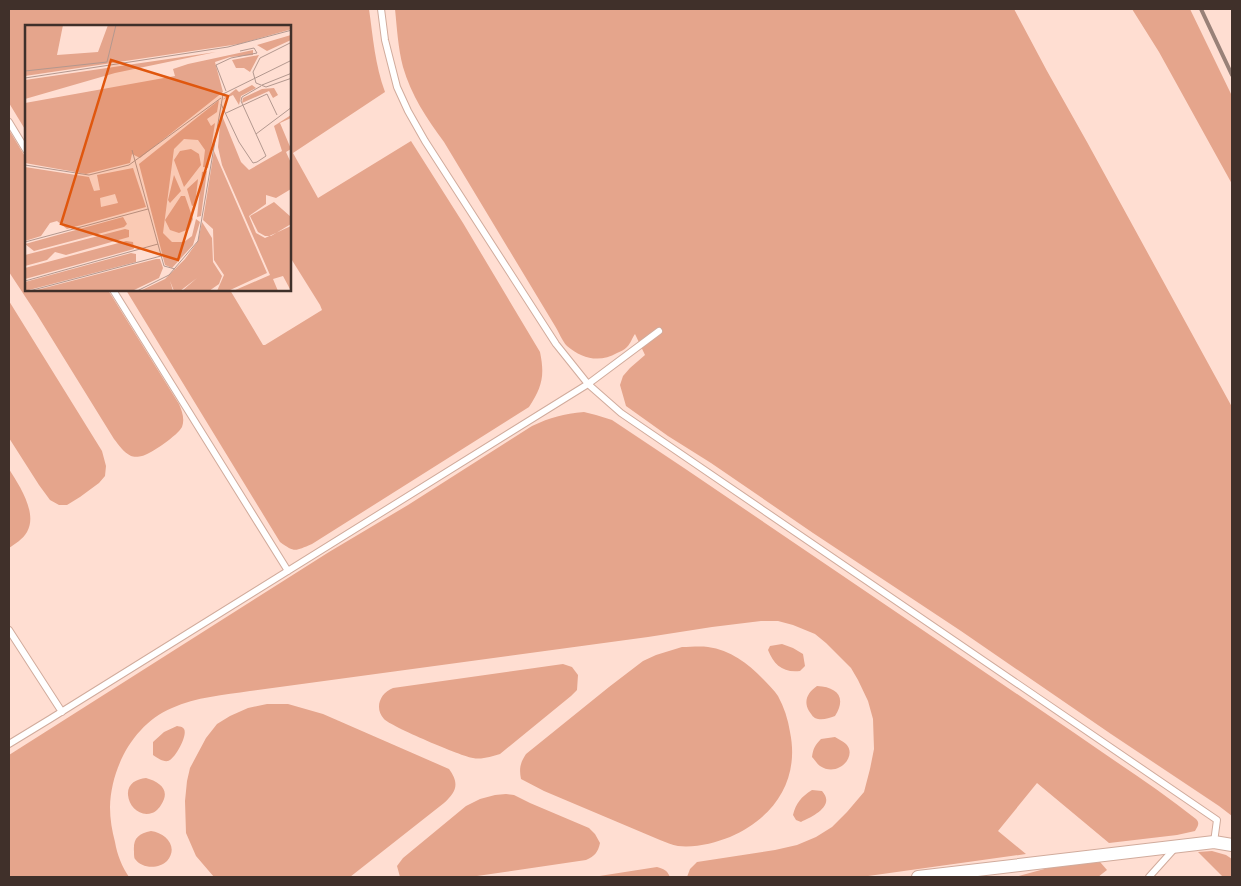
<svg xmlns="http://www.w3.org/2000/svg" width="1241" height="886" font-family="Karla,sans-serif">
<rect width="100%" height="100%" fill="#ffded2"/>
<path fill="#e5a58c" d="M 9,9 L 369,9 C 373,37 375,65 385,92 L 293,153 L 318,198 L 411,141 L 463,223 L 540,352 C 545,376 542,387 529,407 L 312,544 C 295,551 295,553 280,542 L 126,290 L 230,290 L 263,345 L 265,345 L 322,310 L 320,305 L 290,257 L 290,26 L 26,26 L 26,131 L 9,103 Z
M 395,9 L 1014,9 L 1047,71 L 1087,142 L 1232,407 L 1232,816 L 1219,806 L 1111,734 L 961,631 L 813,533 L 711,463 L 668,436 L 626,406 L 620,385 L 623,376 L 630,368 L 645,355 L 635,334 C 632,338 631,343 627,347 C 624,350 621,351 617,353 C 600,363 582,359 567,346 C 562,341 559,332 555,326 L 444,142 C 427,119 411,95 403,67 C 398,48 397,28 395,9 Z
M 1132,9 L 1190,9 L 1232,96 L 1232,184 L 1159,52 Z
M 9,130 L 26,158 L 26,290 L 108,290 L 179,404 C 182,411 185,419 182,427 C 178,435 151,454 142,456 C 139,457 133,457 131,456 C 123,452 119,445 114,439 L 36,313 L 9,272 Z
M 9,301 L 102,451 L 106,466 L 105,476 L 99,483 L 80,497 L 67,505 L 59,505 L 50,500 L 39,485 L 9,438 Z
M 584,412 L 596,415 L 612,420 L 687,470 L 1073,732 C 1114,761 1157,788 1196,819 C 1200,823 1198,826 1195,831 L 1177,835 L 1109,843 L 1037,783 L 998,831 L 1026,854 L 861,877 L 687,877 L 690,869 L 697,862 L 775,850 L 797,845 L 816,837 L 832,827 L 847,812 L 864,792 L 870,769 L 874,749 L 873,719 L 868,701 L 858,680 L 851,668 L 826,643 L 815,634 L 793,625 L 778,621 L 761,621 L 712,627 L 648,637 L 250,691 C 224,695 196,697 172,708 C 134,724 111,767 110,807 C 110,819 112,831 115,842 C 117,854 122,867 129,877 L 9,877 L 9,755 L 329,552 L 408,505 L 532,426 C 551,417 563,414 584,412 Z
M 9,469 C 19,485 38,513 27,532 C 23,539 15,544 9,548 Z
M 782,644 L 793,648 L 803,654 L 805,666 L 800,671 C 783,673 774,665 768,650 L 770,646 Z
M 682,647 C 690,647 700,646 708,647 C 730,650 748,663 763,679 C 768,684 774,690 778,696 C 784,707 788,719 790,732 C 800,780 774,818 730,837 C 715,843 695,848 678,846 C 672,845 666,842 660,840 L 544,791 L 521,779 C 519,769 520,763 526,754 L 609,687 L 643,661 L 656,655 Z
M 563,664 L 572,667 L 578,675 L 577,690 L 571,696 L 500,754 C 492,756 482,760 473,758 C 463,757 390,726 384,719 C 374,708 380,693 393,688 Z
M 817,686 C 837,687 847,697 835,716 C 829,718 824,720 818,719 C 813,718 812,715 809,711 C 803,701 808,692 817,686 Z
M 267,704 L 288,704 L 323,714 L 449,769 C 460,784 456,792 444,803 L 350,877 L 214,877 L 196,856 L 186,833 L 185,801 L 187,781 L 190,768 L 206,738 L 217,724 L 230,716 L 248,708 Z
M 177,726 C 180,727 182,726 184,729 C 188,735 175,759 168,761 C 163,762 157,758 153,755 L 153,742 L 164,732 Z
M 835,737 C 838,739 843,741 846,744 C 858,756 838,778 820,766 C 817,764 815,760 812,757 C 813,749 815,745 821,739 Z
M 146,778 C 160,782 171,790 161,805 C 159,808 156,812 152,813 C 140,817 129,807 128,795 C 127,784 136,779 146,778 Z
M 812,790 L 822,791 C 836,806 812,817 801,822 L 796,820 L 793,815 C 796,803 801,797 812,790 Z
M 506,794 L 514,795 L 530,803 L 589,828 L 595,834 L 600,843 C 598,852 595,856 586,860 L 470,877 L 400,877 L 397,866 L 403,858 L 466,806 L 480,799 L 495,795 Z
M 151,831 C 166,833 179,847 167,861 C 159,869 142,869 135,859 C 134,858 134,853 134,852 C 133,838 138,834 151,831 Z
M 1212,851 L 1226,855 L 1232,859 L 1232,877 L 1223,877 L 1198,852 Z
M 1100,862 L 1107,870 L 1098,877 L 1015,877 L 1048,868 Z
M 657,867 C 664,869 667,870 670,877 L 593,877 Z"/>
<g fill="none" stroke-linecap="round" stroke-linejoin="round">
<defs>
<path id="service" d="M 381,9 L 385,40 L 397,87 L 408,111 L 425,141 L 556,344 L 588,384 L 621,413 L 1217,820 L 1214,842
M 9,122 L 26,150
M 113,290 L 288,571
M 9,630 L 62,712
M 9,744 L 50,719 L 588,384 L 659,331
M 1149,877 L 1175,848"/>
<path id="minor" d="M 918,877 L 1214,842 L 1232,845"/>
</defs>
<use href="#service" stroke="#d1ab9c" stroke-width="8"/>
<use href="#minor" stroke="#d1ab9c" stroke-width="14"/>
<use href="#service" stroke="#fff" stroke-width="6"/>
<use href="#minor" stroke="#fff" stroke-width="12"/>
<path stroke="#998178" stroke-width="4" d="M 1201,9 L 1232,75"/>
</g>
<g transform="translate(25 25)">
<rect width="266" height="266" fill="#ffded2"/>
<path d="M 0,0 L 38,0 L 32,30 L 73,27 L 83,0 L 266,0 L 267,4 L 214,19 L 0,51 ZM 266,10 L 266,15 L 242,26 L 232,20 ZM 228,25 L 228,30 L 205,32 L 190,37 L 198,67 L 115,133 L 107,129 L 105,138 L 61,149 L 0,138 L 0,78 L 150,51 L 148,44 L 163,39 ZM 191,27 L 90,48 L 0,74 L 0,55 ZM 234,30 L 225,47 L 219,43 L 211,43 L 207,35 ZM 227,60 L 231,63 L 216,71 L 214,80 L 208,70 L 197,75 L 211,64 L 214,67 ZM 249,63 L 253,70 L 248,73 L 244,66 L 217,78 L 218,73 L 237,64 ZM 194,75 L 192,87 L 182,94 L 186,101 L 190,98 L 183,143 L 178,142 L 180,125 L 173,115 L 159,114 L 149,124 L 138,208 L 147,217 L 159,217 L 167,211 L 171,194 L 175,197 L 168,220 L 147,243 L 140,240 L 114,139 ZM 196,88 L 216,137 L 224,145 L 257,126 L 249,101 L 266,90 L 266,93 L 255,98 L 266,124 L 261,127 L 266,138 L 266,164 L 251,173 L 241,170 L 241,179 L 224,191 L 231,208 L 240,213 L 266,201 L 266,266 L 258,251 L 248,254 L 253,266 L 208,266 L 245,250 L 197,140 L 193,122 ZM 166,124 L 174,129 L 176,140 L 159,162 L 149,135 L 155,126 ZM 189,126 L 242,248 L 203,266 L 192,266 L 199,250 L 189,235 L 188,204 L 178,195 ZM 0,142 L 64,152 L 69,166 L 75,165 L 72,150 L 108,143 L 121,182 L 42,204 L 32,196 L 25,198 L 16,211 L 0,216 ZM 90,169 L 93,178 L 76,182 L 75,173 ZM 182,146 L 176,191 L 172,192 L 177,147 ZM 149,150 L 156,166 L 145,178 L 143,175 ZM 173,154 L 170,180 L 167,181 L 162,164 ZM 156,171 L 160,171 L 168,194 L 164,204 L 154,208 L 145,205 L 140,195 ZM 249,177 L 266,192 L 266,199 L 246,211 L 240,211 L 233,207 L 225,191 ZM 98,192 L 102,199 L 99,202 L 9,226 L 0,219 ZM 177,197 L 187,213 L 188,237 L 197,251 L 194,259 L 184,266 L 157,266 L 172,253 L 155,266 L 149,266 L 145,256 L 148,266 L 115,266 L 140,254 L 160,234 L 173,216 ZM 100,204 L 104,205 L 104,212 L 41,230 L 30,227 L 22,235 L 0,241 L 0,230 ZM 101,216 L 108,217 L 109,224 L 0,254 L 0,243 ZM 106,228 L 111,229 L 111,237 L 0,266 L 0,257 ZM 131,234 L 135,234 L 138,243 L 134,253 L 107,266 L 8,266 Z" fill="#e5a58c" fill-rule="evenodd"/>
<path fill="none" stroke="#b3988f" stroke-width="1" d="M 267,17 L 235,33 L 228,47 L 231,58 L 241,62 L 267,53M 0,46 L 82,37 L 91,0M 0,53 L 203,22 L 267,5M 237,60 L 267,48M 201,66 L 191,40 L 206,33 L 232,28 L 229,23 L 215,26M 196,79 L 214,117 L 228,138 L 232,137 L 241,131 L 216,76 L 217,72 L 236,61M 201,88 L 242,69 L 252,90M 231,109 L 267,82M 107,125 L 139,241 L 150,244M 0,140 L 64,150 L 104,140 L 196,73M 0,217 L 123,184M 0,256 L 133,219M 4,266 L 136,231M 112,266 L 144,250 L 173,216 L 198,69 L 267,35"/>
<path fill="#e0570e" fill-opacity="0.15" stroke="#e0570e" stroke-width="2.5" d="M 86,35 L 203,71 L 153,235 L 36,199 Z"/>
<rect width="266" height="266" fill="none" stroke="#40302a" stroke-width="2.5"/>
</g>
<rect width="1241" height="886" fill="none" stroke="#40302a" stroke-width="20"/>
</svg>
